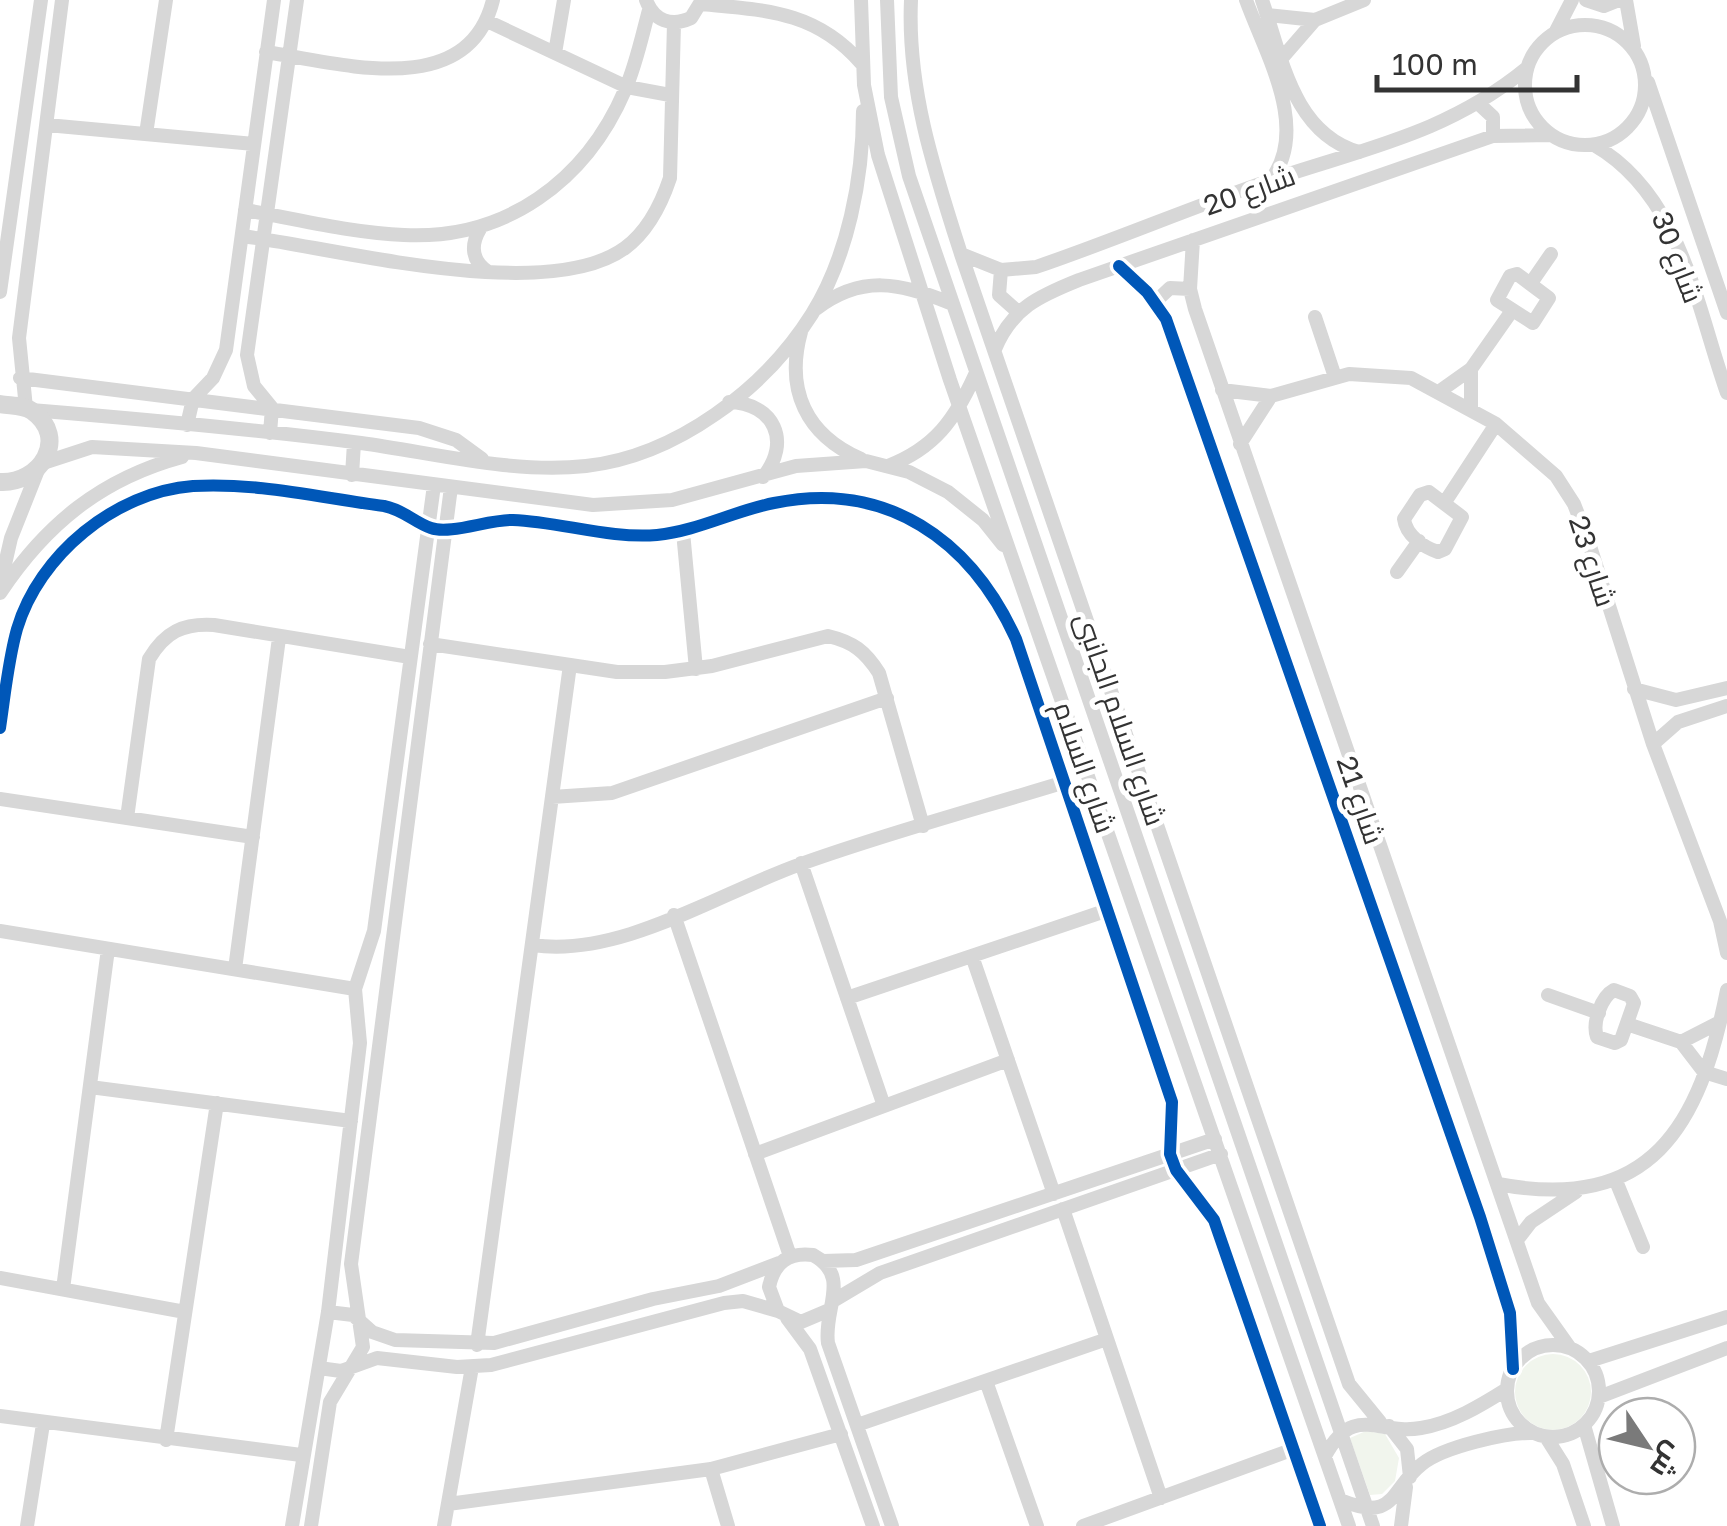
<svg xmlns="http://www.w3.org/2000/svg" width="1727" height="1526" font-family="'Golos Text',Cairo,sans-serif">
<rect width="100%" height="100%" fill="#fff"/>
<path fill="#f1f5ed" d="M1515 1392a38 38 0 1 1 76 0a38 38 0 1 1-76 0Z
M 1366,1431 L 1385,1434 L 1399,1458 L 1395,1481 L 1382,1494 L 1370,1495 L 1350,1438 Z"/>
<g fill="none" stroke-linecap="round" stroke-linejoin="round">
<path stroke="#d7d7d7" stroke-width="14" d="M 646,0 C 654,21 671,27 691,18 L 702,0
M 861,0 L 864,85 L 878,155 L 950,380 L 1349,1526
M 887,0 L 891,97 L 909,176 L 1373,1526
M 911,0 C 907,88 934,170 961,254 L 1349,1384 L 1380,1422
M 1246,0 C 1265,53 1311,129 1270,181
M 1262,0 C 1282,58 1293,133 1359,152
M 1586,0 L 1604,6 L 1619,0
M 1626,0 L 1634,46
M 701,4 C 765,10 816,11 861,63
M 1267,15 L 1315,20
M 487,21 L 627,87 L 670,95
M1525 85a60 60 0 1 1 120 0a60 60 0 1 1-120 0Z
M 1555,33 L 1572,0
M 266,52 C 342,64 468,101 493,0
M 555,53 L 564,0
M 1282,58 L 1315,20 L 1364,0
M 1648,82 L 1727,313
M 1479,104 L 1493,117 L 1493,136
M 47,125 L 254,144
M 146,134 L 166,0
M 1594,145 C 1681,195 1696,305 1727,393
M 245,210 C 298,219 351,233 404,235 C 506,240 586,181 625,90 C 636,65 642,36 649,10
M 480,229 C 471,244 471,260 487,271
M 242,236 C 336,248 547,305 625,248 C 648,231 661,205 670,178 L 674,23
M 1193,240 L 1190,289 L 1195,309 L 1538,1303 L 1570,1348
M 961,254 L 1001,270 L 1036,267 C 1115,240 1192,207 1271,180 C 1366,148 1448,133 1527,68
M 1119,266 L 1147,292 L 1166,319 L 1480,1217 L 1510,1313 L 1513,1369
M 1001,270 L 999,295 L 1017,311
M 1517,274 L 1549,298 L 1533,323 L 1497,300 L 1510,276 Z
M 1531,283 L 1551,254
M 0,292 L 41,0
M 1155,302 L 1170,288 L 1190,289
M 816,309 C 862,274 900,283 950,303
M 1315,317 L 1335,377
M 801,332 C 785,390 806,435 861,459
M 995,349 C 1012,308 1039,296 1079,280 L 1493,136 L 1550,135
M 1471,369 L 1471,407
M 20,378 L 419,428 L 456,440 L 482,459
M 1222,390 L 1271,396 L 1349,374 L 1411,378 L 1496,424 L 1556,476 L 1574,504 L 1588,540 L 1653,744 L 1720,921 L 1727,953
M 1440,391 L 1471,369 L 1511,312
M 729,402 C 774,403 792,442 763,477
M 26,408 L 19,338 L 62,0
M 31,410 C 141,419 252,429 361,443 C 434,453 513,474 586,466 C 676,456 765,389 812,314 C 848,256 863,178 863,111
M 187,425 L 193,399 L 213,378 L 226,350 L 274,0
M 270,433 L 272,408 L 254,386 L 247,355 L 297,0
M 1240,444 L 1271,396
M 43,463 L 92,447 L 196,453 L 593,505 L 672,500 L 796,466 L 866,461 L 909,472 L 948,492 L 983,520 L 1003,545
M 888,466 C 935,448 955,419 975,375
M 352,475 L 354,443
M 1429,492 L 1462,517 L 1445,549 L 1438,552 C 1423,547 1406,535 1404,519 L 1420,495 Z
M 1445,502 L 1496,424
M 683,532 L 696,669
M 1397,572 L 1419,541
M 0,586 L 11,538 L 38,470
M 0,593 C 46,524 101,479 182,457
M 430,644 L 617,672 L 665,672 L 712,666 L 828,636 C 853,642 865,651 879,673 L 923,826
M 1634,689 L 1676,700 L 1727,688
M 0,728 C 5,695 8,661 17,629 C 39,555 115,492 193,486 C 256,482 322,498 384,506 C 404,510 414,522 431,528 C 450,535 490,519 513,520 C 561,522 609,539 657,535 C 697,531 734,511 774,503 C 887,480 971,540 1016,639 L 1172,1102 L 1170,1154 L 1176,1170 L 1214,1220 L 1320,1526
M 1653,744 L 1678,722 L 1727,706
M 552,797 L 612,793 L 887,698
M 0,799 L 253,837
M 127,818 L 149,659 C 165,632 183,623 214,625 L 410,657
M 801,863 L 884,1106
M 674,915 L 790,1256
M 0,931 L 355,989
M 533,945 C 620,958 719,893 801,864 C 887,833 977,809 1065,782
M 972,956 L 1054,1194
M 235,969 L 279,638
M 1614,990 L 1630,996 L 1634,1003 L 1621,1040 L 1615,1043 L 1597,1037 C 1592,1023 1601,997 1614,990 Z
M 1548,995 L 1599,1013
M 847,998 L 1108,910
M 1627,1024 L 1681,1042 L 1704,1072 L 1727,1079
M 1681,1042 L 1720,1022
M 90,1087 L 351,1121
M 755,1154 L 1008,1060
M 1616,1181 L 1643,1247
M 1498,1184 C 1651,1213 1700,1127 1727,990
M 1063,1209 L 1161,1498
M 1517,1240 L 1531,1222 L 1576,1192
M 823,1261 L 856,1260 L 1215,1139
M 0,1278 L 185,1312
M 63,1289 L 108,949
M 833,1301 L 880,1273 L 1221,1154
M 827,1311 L 801,1322 L 778,1311 L 769,1287 C 774,1263 788,1252 813,1255 C 852,1276 823,1309 828,1343 L 892,1526
M 328,1312 L 353,1315 L 372,1332 L 395,1340 L 494,1343 L 653,1299 L 719,1286 L 779,1263
M 787,1318 L 810,1349 L 873,1526
M1507 1391a46 46 0 1 1 92 0a46 46 0 1 1-92 0Z
M 477,1345 L 570,665
M 1589,1361 L 1727,1317
M 319,1368 L 341,1371 L 377,1358 L 457,1367 L 491,1365 L 724,1303 L 743,1301 L 778,1311
M 986,1381 L 1037,1526
M 1599,1397 L 1727,1348
M 0,1416 L 301,1455
M 857,1425 L 1107,1339
M 1584,1425 L 1613,1526
M 1389,1426 L 1407,1449 L 1410,1477
M 1546,1437 L 1563,1464 L 1584,1526
M 166,1440 L 217,1103
M 1325,1456 C 1354,1402 1379,1436 1421,1428 C 1452,1423 1480,1406 1507,1389
M 711,1469 L 728,1526
M 1340,1500 C 1397,1523 1389,1490 1422,1464 C 1443,1447 1507,1432 1534,1433
M 448,1504 L 711,1469 L 841,1434
M 27,1526 L 43,1424
M 292,1526 L 328,1312 L 360,1043 L 355,989 L 374,931 L 434,485
M 311,1526 L 330,1402 L 363,1347 L 351,1264 L 451,487
M 444,1526 L 472,1367
M 1083,1526 L 1294,1449
M 1401,1526 L 1406,1487"/>
<path stroke="#d7d7d7" stroke-width="18" d="M 0,404 C 10,406 24,405 32,411 C 70,438 40,484 0,482"/>
<defs>
<path id="cycleway" d="M 1119,266 L 1147,292 L 1166,319 L 1480,1217 L 1510,1313 L 1513,1369
M 0,728 C 5,695 8,661 17,629 C 39,555 115,492 193,486 C 256,482 322,498 384,506 C 404,510 414,522 431,528 C 450,535 490,519 513,520 C 561,522 609,539 657,535 C 697,531 734,511 774,503 C 887,480 971,540 1016,639 L 1172,1102 L 1170,1154 L 1176,1170 L 1214,1220 L 1320,1526"/>
</defs>
<use href="#cycleway" stroke="#fff" stroke-width="19"/>
<use href="#cycleway" stroke="#0057b8" stroke-width="12"/>
</g>
<g text-anchor="middle" dominant-baseline="central" stroke-width="10" stroke-linejoin="round" paint-order="stroke">
<g font-size="28" fill="#333" stroke="#fff">
<text transform="translate(1249 190) rotate(-20)">شارع 20</text>
<text transform="translate(1678 257) rotate(69)">شارع 30</text>
<text transform="translate(1593 561) rotate(72)">شارع 23</text>
<text transform="translate(1121 719) rotate(71)">شارع السلام الجانبى</text>
<text transform="translate(1085 767) rotate(71)">شارع السلام</text>
<text transform="translate(1361 800) rotate(71)">شارع 21</text>
</g>
</g>
<g transform="translate(1647 1446) rotate(125)"><circle r="48" fill="#ffffff" stroke="#adadad" stroke-width="2.5"/>
<path d="M0-8L18 38L0 25L-18 38Z" fill="#7a7a7a"/>
<text y="-15" font-size="28" font-weight="bold" text-anchor="middle" fill="#333333">ش</text>
</g>
<path d="M1377 75v15h200v-15" fill="none" stroke="#333333" stroke-width="5"/>
<text x="1392" y="75" font-size="30" fill="#333333" stroke="#ffffff" stroke-width="8" paint-order="stroke">100 m</text>
</svg>
